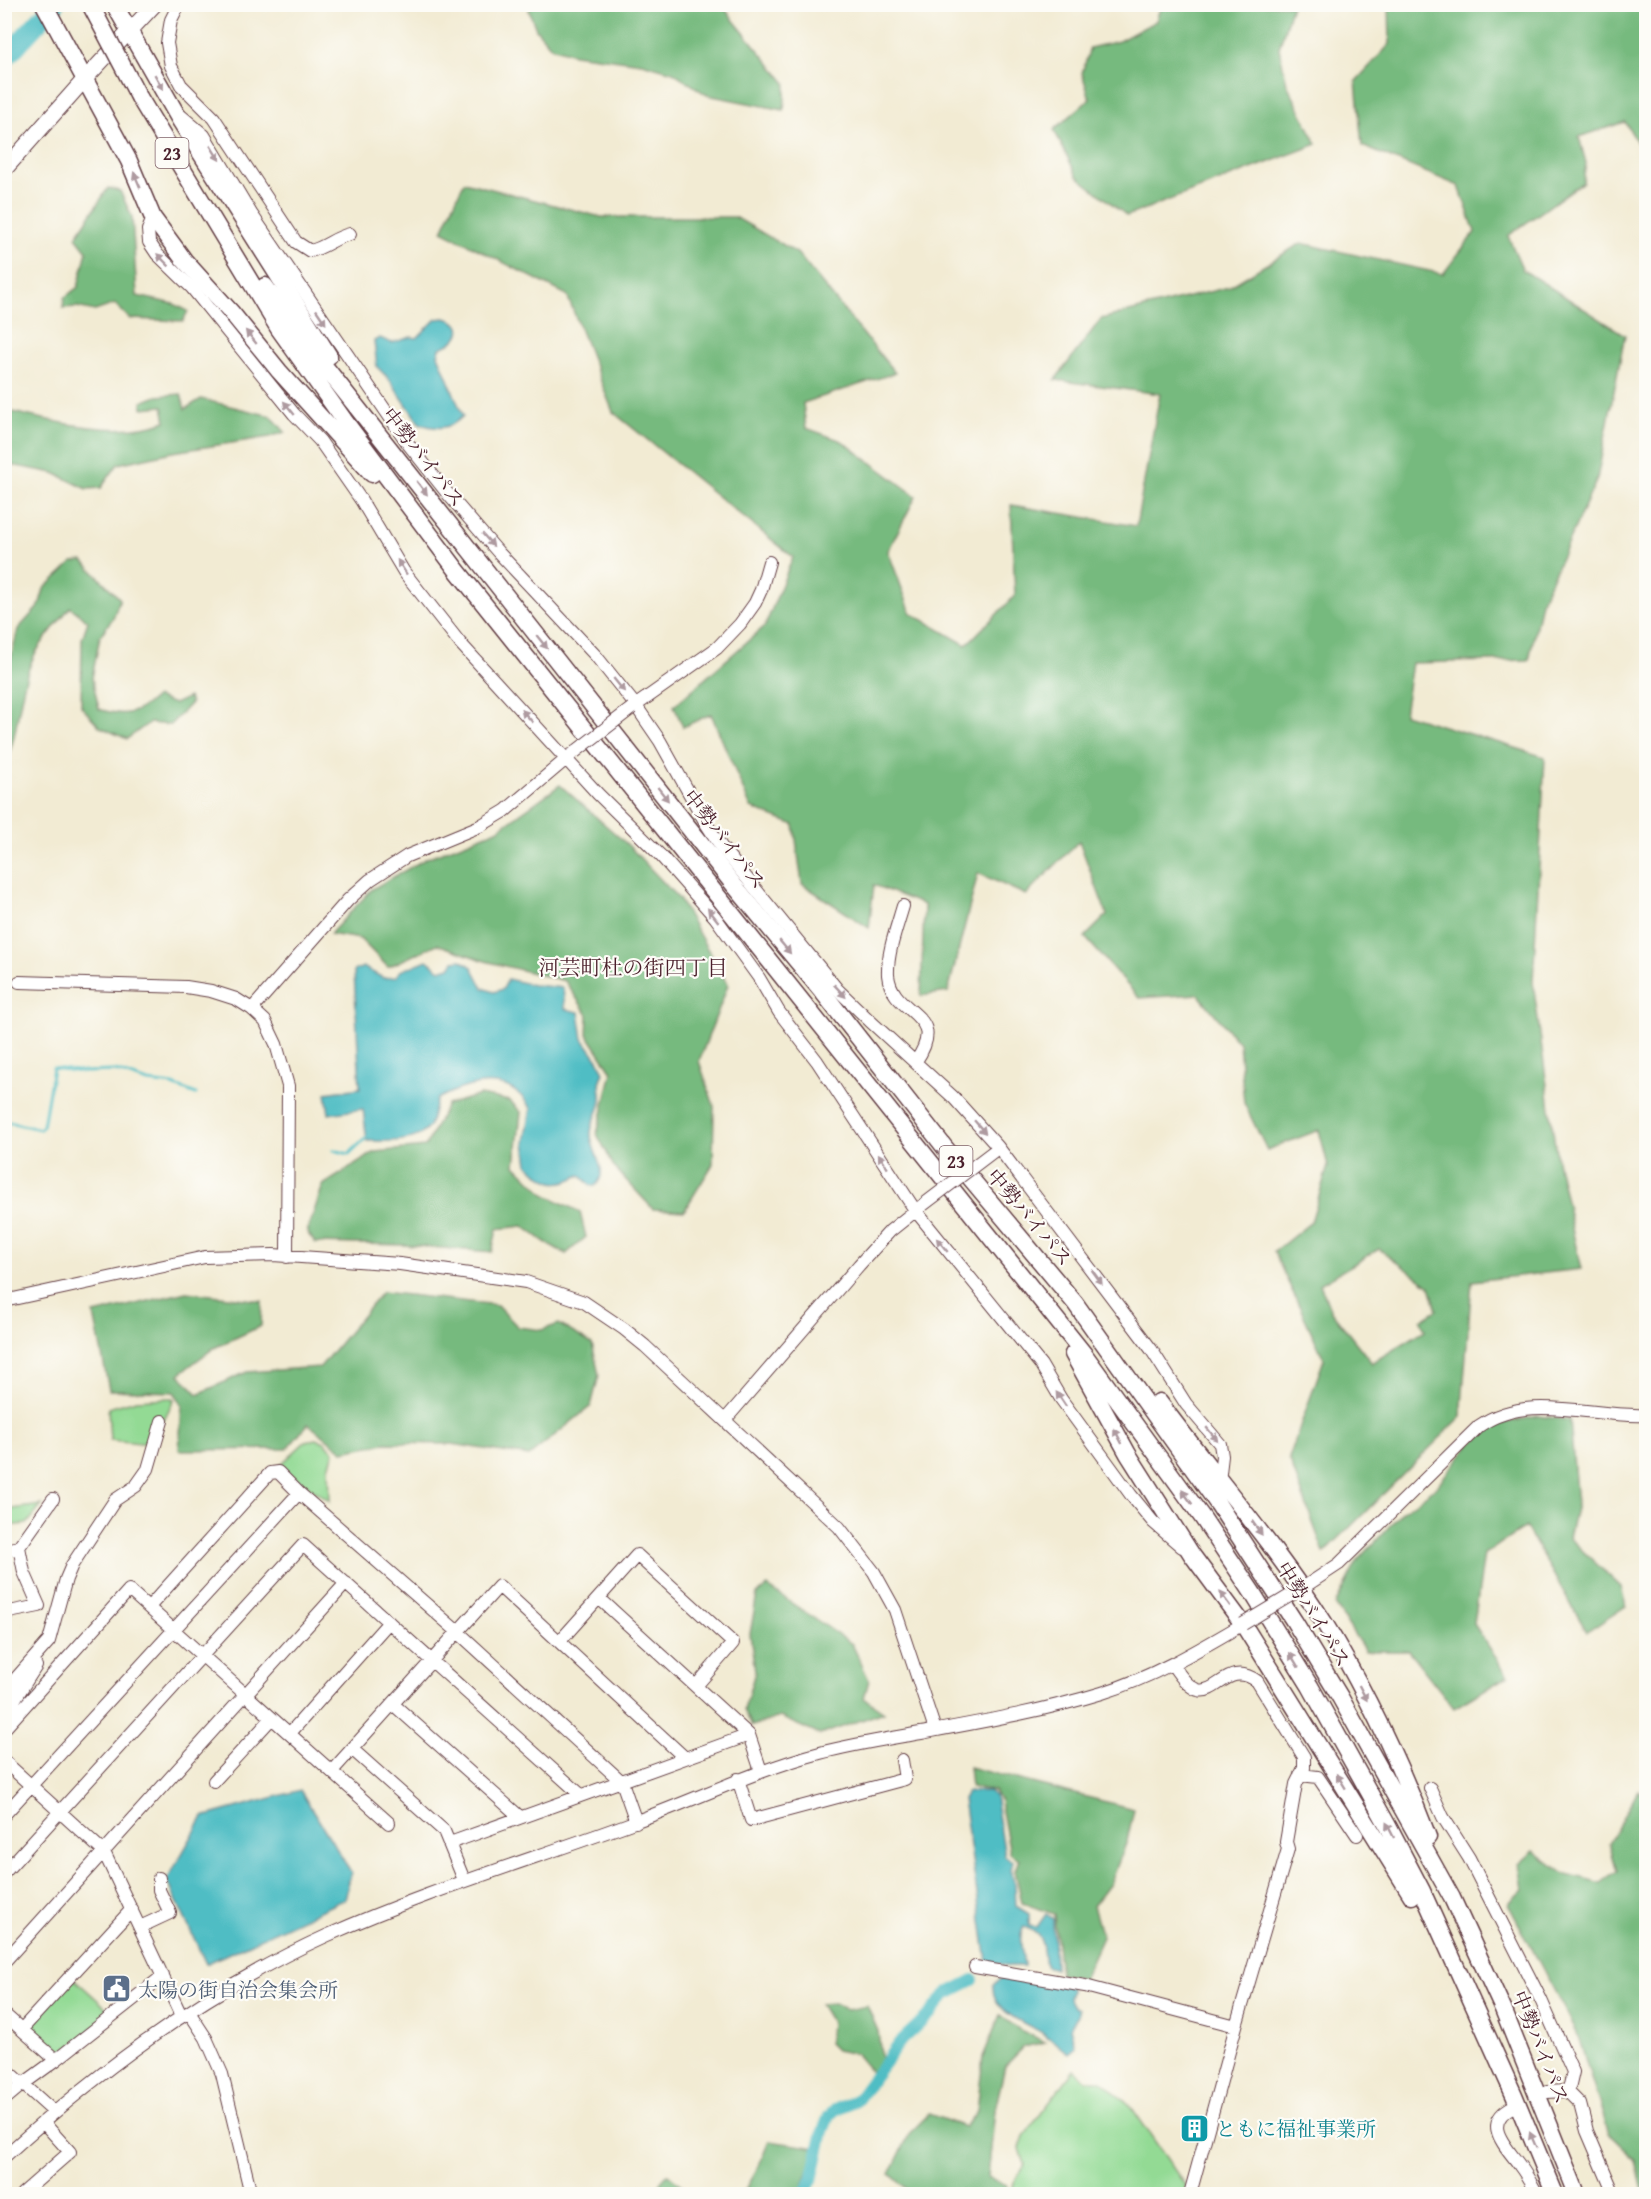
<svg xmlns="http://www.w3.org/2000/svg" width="1651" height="2199" font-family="'Gentium Book Plus','Noto Serif JP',serif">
<rect width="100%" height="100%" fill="#fdfcf7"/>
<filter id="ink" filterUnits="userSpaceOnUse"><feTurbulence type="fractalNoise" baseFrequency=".0167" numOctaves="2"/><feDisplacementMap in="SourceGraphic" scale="12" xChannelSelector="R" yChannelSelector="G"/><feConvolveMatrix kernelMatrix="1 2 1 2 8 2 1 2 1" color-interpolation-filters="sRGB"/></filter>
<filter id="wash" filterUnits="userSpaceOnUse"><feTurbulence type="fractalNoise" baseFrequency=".008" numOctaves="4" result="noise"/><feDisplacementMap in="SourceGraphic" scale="24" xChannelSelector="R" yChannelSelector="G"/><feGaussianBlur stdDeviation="1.35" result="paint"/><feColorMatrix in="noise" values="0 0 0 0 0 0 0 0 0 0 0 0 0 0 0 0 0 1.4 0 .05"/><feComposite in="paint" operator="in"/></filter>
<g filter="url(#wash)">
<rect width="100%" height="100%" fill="#f2ebd3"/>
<path fill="#93da94" stroke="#6e7c60" stroke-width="1.5" d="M 169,1398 L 174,1400 L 151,1444 L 110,1440 L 108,1408 L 136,1400 Z
M 316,1439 L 325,1442 L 334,1452 L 329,1468 L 330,1501 L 278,1467 L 306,1441 Z
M 42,1505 L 27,1524 L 5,1526 L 5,1510 Z
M 71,1976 L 112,2013 L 56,2059 L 24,2029 Z
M 1074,2070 L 1087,2080 L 1101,2080 L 1132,2108 L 1187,2188 L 1185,2194 L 1013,2194 L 1013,2185 L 1025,2165 L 1020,2148 L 1024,2136 Z"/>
<path fill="#76ba7e" stroke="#606c54" stroke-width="1.5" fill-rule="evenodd" d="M 530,4 L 722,5 L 735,22 L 786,83 L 784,110 L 707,95 L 673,72 L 642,63 L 574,54 L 551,47 L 536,29 L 529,11 Z
M 1161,5 L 1292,5 L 1279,48 L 1287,84 L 1317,144 L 1127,216 L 1077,176 L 1054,130 L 1090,99 L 1082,73 L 1090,48 L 1119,41 L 1156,21 Z
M 1389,5 L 1646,5 L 1646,157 L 1625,122 L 1579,137 L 1586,163 L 1583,182 L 1508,236 L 1523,270 L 1625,335 L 1597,479 L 1541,602 L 1529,660 L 1412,663 L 1404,714 L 1545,757 L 1533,982 L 1557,1160 L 1581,1269 L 1472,1281 L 1461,1417 L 1324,1553 L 1289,1458 L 1324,1359 L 1274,1252 L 1311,1222 L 1328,1166 L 1319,1130 L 1267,1150 L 1244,1103 L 1239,1043 L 1198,994 L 1139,998 L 1085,937 L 1107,915 L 1079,841 L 1026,895 L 978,873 L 948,992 L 921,996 L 924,905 L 874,885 L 869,928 L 802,884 L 794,825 L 751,808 L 711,714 L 683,727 L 674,706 L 765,626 L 793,557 L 613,412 L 567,295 L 442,231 L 464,182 L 601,217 L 735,217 L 797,253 L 895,373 L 803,403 L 806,428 L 842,441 L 916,496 L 888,551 L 911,613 L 966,645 L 1015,596 L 1011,505 L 1136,526 L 1160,394 L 1055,380 L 1101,319 L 1229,287 L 1301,243 L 1443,274 L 1475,232 L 1459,186 L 1362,146 L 1356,81 L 1390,44 ZM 1379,1249 L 1430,1286 L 1437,1310 L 1421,1320 L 1425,1330 L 1372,1363 L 1331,1311 L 1320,1284 Z
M 108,188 L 120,191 L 132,217 L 137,296 L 174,304 L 188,311 L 183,321 L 130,319 L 115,304 L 95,311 L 77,307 L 63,308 L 64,298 L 78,287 L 87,251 L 76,237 Z
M 181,394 L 185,409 L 201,399 L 271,416 L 285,432 L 270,437 L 173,452 L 118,464 L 101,488 L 87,489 L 54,473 L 5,464 L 5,415 L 13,412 C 58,423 121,438 166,421 L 163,406 L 143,408 L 142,402 L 157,396 Z
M 83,561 L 120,599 L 113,618 L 100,636 L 92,678 L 99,709 C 124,717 136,715 156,697 L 174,704 L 189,697 L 191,703 L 170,725 L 149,723 L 127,739 L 100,727 L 81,706 L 82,639 L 88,621 L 70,607 C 59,622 42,640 34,656 C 18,690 20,731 5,764 L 5,682 L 18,629 L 39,606 L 44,589 L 73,562 Z
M 560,785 L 628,845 L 679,899 L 728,985 L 699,1061 L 714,1106 L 713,1164 L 684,1211 L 653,1209 L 614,1167 L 597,1134 L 612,1072 L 587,1034 L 588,1015 L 565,981 L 485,961 L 437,944 L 388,967 L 360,939 L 330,934 L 372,889 L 427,858 L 497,830 Z
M 480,1095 L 510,1101 L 521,1112 L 515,1165 L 544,1194 L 580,1212 L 586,1237 L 566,1254 L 545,1242 L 523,1226 L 497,1229 L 492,1252 L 404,1245 L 315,1243 L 307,1232 L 323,1185 L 375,1152 L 425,1147 L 447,1105 Z
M 186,1292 L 262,1301 L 261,1326 L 214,1348 L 179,1374 L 198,1394 L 247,1372 L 320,1367 L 382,1292 L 497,1305 L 518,1327 L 542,1330 L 559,1324 L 592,1344 L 599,1375 L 591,1406 L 529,1456 L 452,1444 L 385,1443 L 343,1451 L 308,1424 L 287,1449 L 179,1450 L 182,1404 L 174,1392 L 109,1390 L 94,1314 Z
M 1538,1416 L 1570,1420 L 1577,1504 L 1569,1538 L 1621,1587 L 1626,1606 L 1587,1632 L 1526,1527 L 1484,1554 L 1474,1624 L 1508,1676 L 1454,1708 L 1409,1651 L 1365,1651 L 1335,1605 L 1357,1562 L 1402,1512 L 1435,1488 L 1470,1444 L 1499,1424 Z
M 768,1587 L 852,1644 L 869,1680 L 864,1698 L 884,1712 L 820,1735 L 780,1717 L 752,1726 L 744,1710 L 755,1672 L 750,1634 L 757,1594 Z
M 969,1767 L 1134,1809 L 1127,1841 L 1110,1884 L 1093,1906 L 1102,1937 L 1083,1979 L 1060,1974 L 1054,1914 L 1022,1903 L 1015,1870 L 1019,1859 L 1010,1853 L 1000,1801 L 994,1791 L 971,1787 Z
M 1638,1790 L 1646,1798 L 1646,1830 L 1640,1847 L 1643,1901 L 1646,1911 L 1646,2194 L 1644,2194 L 1636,2160 L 1609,2134 L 1577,2033 L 1508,1904 L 1523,1889 L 1519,1864 L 1534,1851 L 1563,1873 L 1601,1883 L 1617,1871 L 1609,1843 Z
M 834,2003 L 847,2010 L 867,2006 L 878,2031 L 882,2063 L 871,2072 L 856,2054 L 836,2050 L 829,2043 L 831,2022 L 820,2004 Z
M 1000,2015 L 1020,2030 L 1045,2042 L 1024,2047 L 1005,2066 L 995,2110 L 988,2177 L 1007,2186 L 1009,2194 L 913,2194 L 890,2174 L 910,2133 L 929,2114 L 965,2127 L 977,2111 L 983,2057 Z
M 769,2141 L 818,2148 L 799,2194 L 743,2194 L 756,2172 Z
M 668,2174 L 692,2194 L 650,2194 Z"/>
<path fill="#4fbdc4" stroke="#4c6e78" stroke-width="1.5" d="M 445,318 C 470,324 459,342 440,348 L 438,355 L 463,416 C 450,430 436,430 419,423 L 389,379 L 377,367 L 374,341 L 380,338 L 392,343 L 411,337 L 417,338 L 436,319 Z
M 427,960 L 440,970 L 450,967 L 454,961 L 461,960 L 472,967 L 483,988 L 494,992 L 503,989 L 508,979 L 533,985 L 563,988 L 565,1009 L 579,1012 L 583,1039 L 599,1061 L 604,1073 C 597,1085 602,1088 601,1100 C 600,1111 592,1121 591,1132 C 589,1151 612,1170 595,1186 L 590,1185 L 580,1175 C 555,1189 548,1183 528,1165 L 525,1142 L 531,1108 C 527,1104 524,1098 519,1094 C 496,1074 460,1087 437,1099 C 434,1107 433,1118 429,1126 C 419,1144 385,1141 367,1141 L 363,1109 L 329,1114 L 326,1093 L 360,1088 L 354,971 L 363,967 L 383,978 L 396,977 L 400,971 Z
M 300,1790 L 351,1872 L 345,1899 L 206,1964 L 167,1880 L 203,1817 Z
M 989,1791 L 995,1796 L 1005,1856 L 1013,1861 L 1010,1869 L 1015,1884 L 1016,1906 L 1029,1914 L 1029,1926 L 1037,1927 L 1046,1914 L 1053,1919 L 1055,1969 L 1045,1966 C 1042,1948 1046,1934 1024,1927 C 1017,1937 1023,1953 1024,1966 L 1010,1966 L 987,1961 L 963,1799 L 967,1792 Z
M 1004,1976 L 1069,1986 L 1071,1990 L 1069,1999 L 1072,2005 L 1078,2008 L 1078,2015 L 1070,2027 L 1075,2047 L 1068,2053 C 1058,2046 1051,2038 1041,2032 C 1022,2022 991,2011 993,1985 Z"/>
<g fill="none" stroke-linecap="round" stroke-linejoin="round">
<path stroke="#4fbdc4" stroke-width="3" d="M 4,1121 L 40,1129 L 43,1126 L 53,1068 L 83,1072 L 115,1071 L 148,1082 L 173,1085 L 196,1094
M 334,1150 L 349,1154 L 367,1137"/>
<path stroke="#4fbdc4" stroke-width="12" d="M 804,2194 L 812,2180 L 823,2131 L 829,2116 L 835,2110 L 858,2099 L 899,2043 L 931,2013 L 946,1994 L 973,1980"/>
<path stroke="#4fbdc4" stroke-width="20" d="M 4,59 L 55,4"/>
</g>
</g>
<g filter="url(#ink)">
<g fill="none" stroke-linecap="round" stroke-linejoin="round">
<defs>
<path id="minor" d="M 179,4 L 171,20 L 167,43 L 171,66 L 181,85 L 214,118 L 296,242 L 310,251 C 325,248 335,237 350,234
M 179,114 L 204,135 L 252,215 L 409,445 L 448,494 L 498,552 L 596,656 L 636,706 L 660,741 L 707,825 L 722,848 L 837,989 L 870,1021 L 953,1097 L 998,1147 L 1151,1349 L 1186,1404 L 1220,1444 L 1222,1456 L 1219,1481
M 153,218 L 148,230 L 149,242 L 157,254 L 192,288 L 294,414 L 320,441 L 361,500 L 404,572 L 460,643 L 598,794 L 662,857 L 715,917 L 759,978 L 779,1012 L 817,1061 L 915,1210 L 1041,1365 L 1061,1399 L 1131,1495 L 1153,1522 L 1182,1547
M 632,708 L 717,648 L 740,624 L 755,603 L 761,590 L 769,562
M 903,906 C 897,927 887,953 888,975 C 892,1016 950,1012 916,1061
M 19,982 L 186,987 L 211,991 L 236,999 L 252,1009 L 265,1021 L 276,1044 L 288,1086 L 287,1257
M 252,1009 L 348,900 L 370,880 L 407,856 L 480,826 L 505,811 L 571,755
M 4,1301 L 205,1257 L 273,1255 L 400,1264 L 526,1282 L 584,1302 L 624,1329 L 645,1346 L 839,1527 L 874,1572 L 895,1610 L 935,1730
M 725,1420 L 859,1265 L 890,1231 L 920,1207
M 4,1550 L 19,1547
M 1301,1589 L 1339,1564 L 1479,1426 C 1529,1391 1591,1418 1646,1415
M 599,1598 L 749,1735 L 761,1771
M 149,1607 L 270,1473 L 278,1472 L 299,1493 L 458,1632 L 622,1782 L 636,1822
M 4,1613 L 39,1606 L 24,1572 L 19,1547 L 53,1499
M 560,1641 L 637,1555 L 733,1643 L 696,1686
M 1173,1665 C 1212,1727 1218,1653 1257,1681 L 1304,1757 L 1304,1768 L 1296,1784 L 1286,1842 L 1288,1849 L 1236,2026 L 1190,2194
M 4,1692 L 49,1641 L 66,1579 L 72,1565 L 115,1500 L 136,1486 L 148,1469 L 162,1421
M 394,1705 L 520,1817
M 4,1716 L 36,1666
M 4,1729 L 129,1590 L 389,1823
M 290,1733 L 389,1622
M 353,1750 L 444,1831 L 464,1880
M 4,1761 L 104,1852 L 179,2011 L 180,2018
M 332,1771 L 499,1586 L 685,1758
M 1300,1775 L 1318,1777 L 1357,1835
M 738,1779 L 751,1820 L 905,1779 L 902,1760
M 214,1781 L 272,1718
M 1430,1788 L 1443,1817 L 1469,1858 L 1541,2000 L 1573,2072 L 1570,2085 L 1567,2091
M 4,1815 L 299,1493
M 450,1843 L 749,1735
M 4,1873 L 303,1545 L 581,1795
M 140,1927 L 170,1913 L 159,1890 L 159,1878
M 4,1962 L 346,1583
M 975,1967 L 1085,1986 L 1236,2026
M 189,2012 L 206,2038 L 222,2074 L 251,2194
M 4,2014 L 56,2060
M 22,2029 L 132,1909
M 4,2067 L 54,2112
M 1547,2092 L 1567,2091 L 1580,2104 L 1587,2131 L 1614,2194
M 4,2100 L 23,2084 L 56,2060 L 163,1976
M 1514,2106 C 1479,2123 1507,2147 1520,2166 C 1527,2175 1532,2185 1537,2194
M 4,2157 C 100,2069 207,1990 326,1936 C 426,1891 531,1860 634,1822 C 697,1799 756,1770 820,1753 C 854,1744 887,1739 921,1733 C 981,1722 1043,1711 1102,1693 C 1153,1677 1197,1651 1243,1624
M 22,2194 L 70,2152 L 43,2122"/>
<path id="major" d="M 4,170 L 84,80 L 155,4"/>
<path id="highway" d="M 44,4 L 129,161 L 153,218 L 184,260 L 231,312 L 279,371 L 372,474
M 114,4 L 181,122 L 329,356
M 139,97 L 279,329 L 344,420 L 456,569 L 1084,1354 L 1202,1517 L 1252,1592 L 1310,1686 L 1388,1826 L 1422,1891 L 1514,2095 L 1555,2194
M 265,286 L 311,349 L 734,885 L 821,990 L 946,1149 L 1075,1303 L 1218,1504 L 1294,1621 L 1340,1697 L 1452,1898 L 1503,2009 L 1577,2194
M 1073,1354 L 1128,1454 L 1192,1555 L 1243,1624 L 1412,1896
M 1159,1402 C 1214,1476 1276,1546 1325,1624 C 1366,1691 1400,1764 1428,1837"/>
</defs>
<use href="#minor" stroke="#633e44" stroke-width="14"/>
<use href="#major" stroke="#633e44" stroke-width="17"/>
<use href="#highway" stroke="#633e44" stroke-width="19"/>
<use href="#minor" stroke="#fff" stroke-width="12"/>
<use href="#major" stroke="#fff" stroke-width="15"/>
<use href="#highway" stroke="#fff" stroke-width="16"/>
<defs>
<path id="minor-bridge" d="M 575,752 L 632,708
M 923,1205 L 994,1151
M 1243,1624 L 1301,1589"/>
<path id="highway-bridge" d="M 90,4 L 139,97"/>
</defs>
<use href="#minor-bridge" stroke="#633e44" stroke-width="14" stroke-linecap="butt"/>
<use href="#highway-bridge" stroke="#633e44" stroke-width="19" stroke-linecap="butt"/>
<use href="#minor-bridge" stroke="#fff" stroke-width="12"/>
<use href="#highway-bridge" stroke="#fff" stroke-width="16"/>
</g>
<defs><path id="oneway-solid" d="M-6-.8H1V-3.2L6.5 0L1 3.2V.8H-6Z" transform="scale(1.5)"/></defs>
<g fill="#ae9aa0">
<use href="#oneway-solid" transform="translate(159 82) rotate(60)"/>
<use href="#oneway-solid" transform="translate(215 153) rotate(58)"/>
<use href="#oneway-solid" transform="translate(137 180) rotate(-113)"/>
<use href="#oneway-solid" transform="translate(163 260) rotate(-135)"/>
<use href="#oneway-solid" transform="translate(321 317) rotate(56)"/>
<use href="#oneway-solid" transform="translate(251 337) rotate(-129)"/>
<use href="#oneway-solid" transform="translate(289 408) rotate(-129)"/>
<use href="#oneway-solid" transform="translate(422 488) rotate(52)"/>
<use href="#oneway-solid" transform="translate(488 540) rotate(49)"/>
<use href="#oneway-solid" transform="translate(402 567) rotate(-123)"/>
<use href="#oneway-solid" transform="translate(542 642) rotate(51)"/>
<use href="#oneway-solid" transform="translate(619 685) rotate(51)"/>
<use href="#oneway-solid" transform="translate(527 716) rotate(-133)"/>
<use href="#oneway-solid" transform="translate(663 794) rotate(52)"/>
<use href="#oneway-solid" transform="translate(713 915) rotate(-128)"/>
<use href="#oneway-solid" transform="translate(785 947) rotate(50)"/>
<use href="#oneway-solid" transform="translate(840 991) rotate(47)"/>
<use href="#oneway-solid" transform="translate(980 1127) rotate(49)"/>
<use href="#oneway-solid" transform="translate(883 1161) rotate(-122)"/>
<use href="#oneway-solid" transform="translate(942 1245) rotate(-129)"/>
<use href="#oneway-solid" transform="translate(1097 1277) rotate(54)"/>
<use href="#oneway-solid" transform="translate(1061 1399) rotate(-124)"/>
<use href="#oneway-solid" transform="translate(1212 1434) rotate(50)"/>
<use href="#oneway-solid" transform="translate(1118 1436) rotate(-118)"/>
<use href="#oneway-solid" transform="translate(1187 1497) rotate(-126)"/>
<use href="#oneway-solid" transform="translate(1257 1528) rotate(54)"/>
<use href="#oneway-solid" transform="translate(1225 1599) rotate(-126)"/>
<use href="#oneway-solid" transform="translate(1294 1660) rotate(-121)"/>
<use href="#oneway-solid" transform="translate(1363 1693) rotate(62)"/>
<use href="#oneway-solid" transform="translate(1341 1781) rotate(-122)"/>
<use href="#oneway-solid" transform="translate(1390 1830) rotate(-117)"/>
<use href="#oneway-solid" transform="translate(1533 2140) rotate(-113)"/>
</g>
</g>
<defs>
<symbol id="civic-square" viewBox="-11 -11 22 22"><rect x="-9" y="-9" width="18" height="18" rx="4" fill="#5c6f8a" stroke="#fdfcf7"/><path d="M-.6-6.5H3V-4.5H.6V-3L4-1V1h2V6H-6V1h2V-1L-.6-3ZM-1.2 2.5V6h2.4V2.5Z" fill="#fff"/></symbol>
<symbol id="building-square" viewBox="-11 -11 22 22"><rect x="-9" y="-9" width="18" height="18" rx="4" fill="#0f9aa8" stroke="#fdfcf7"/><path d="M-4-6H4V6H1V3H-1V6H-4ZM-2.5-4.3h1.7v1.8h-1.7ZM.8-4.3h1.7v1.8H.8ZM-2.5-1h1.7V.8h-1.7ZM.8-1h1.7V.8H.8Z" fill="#fff"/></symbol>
</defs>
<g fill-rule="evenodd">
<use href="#civic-square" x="100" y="1972" width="33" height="33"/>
<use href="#building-square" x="1178" y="2112" width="33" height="33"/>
</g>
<g text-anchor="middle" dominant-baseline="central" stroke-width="4.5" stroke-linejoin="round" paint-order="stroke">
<g fill="#fdfcf7" stroke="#806168" stroke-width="1.5">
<rect x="155.5" y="138" width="33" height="30" rx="4.5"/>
<rect x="939.5" y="1146" width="33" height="30" rx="4.5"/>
</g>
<g font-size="18" font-weight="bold" fill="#4a1f2b">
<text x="172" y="153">23</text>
<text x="956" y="1161">23</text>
</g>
<g font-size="20" fill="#4a1f2b" stroke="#fdfcf7">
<text transform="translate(424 457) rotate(52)">中勢バイパス</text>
<text transform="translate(725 839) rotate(52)">中勢バイパス</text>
<text transform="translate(1030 1217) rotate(50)">中勢バイパス</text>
<text transform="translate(1314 1614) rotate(58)">中勢バイパス</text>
<text transform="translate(1541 2047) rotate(68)">中勢バイパス</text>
</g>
<g font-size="20" fill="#4e5e75" stroke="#fdfcf7" text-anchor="start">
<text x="138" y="1989">太陽の街自治会集会所</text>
</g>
<g font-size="20" fill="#0d838f" stroke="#fdfcf7" text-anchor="start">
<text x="1216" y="2128">ともに福祉事業所</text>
</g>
<g font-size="21" fill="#4a1f2b" stroke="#fdfcf7">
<text x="633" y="967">河芸町杜の街四丁目</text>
</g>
</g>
<rect width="1651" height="2199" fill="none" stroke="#fdfcf7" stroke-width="24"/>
</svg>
